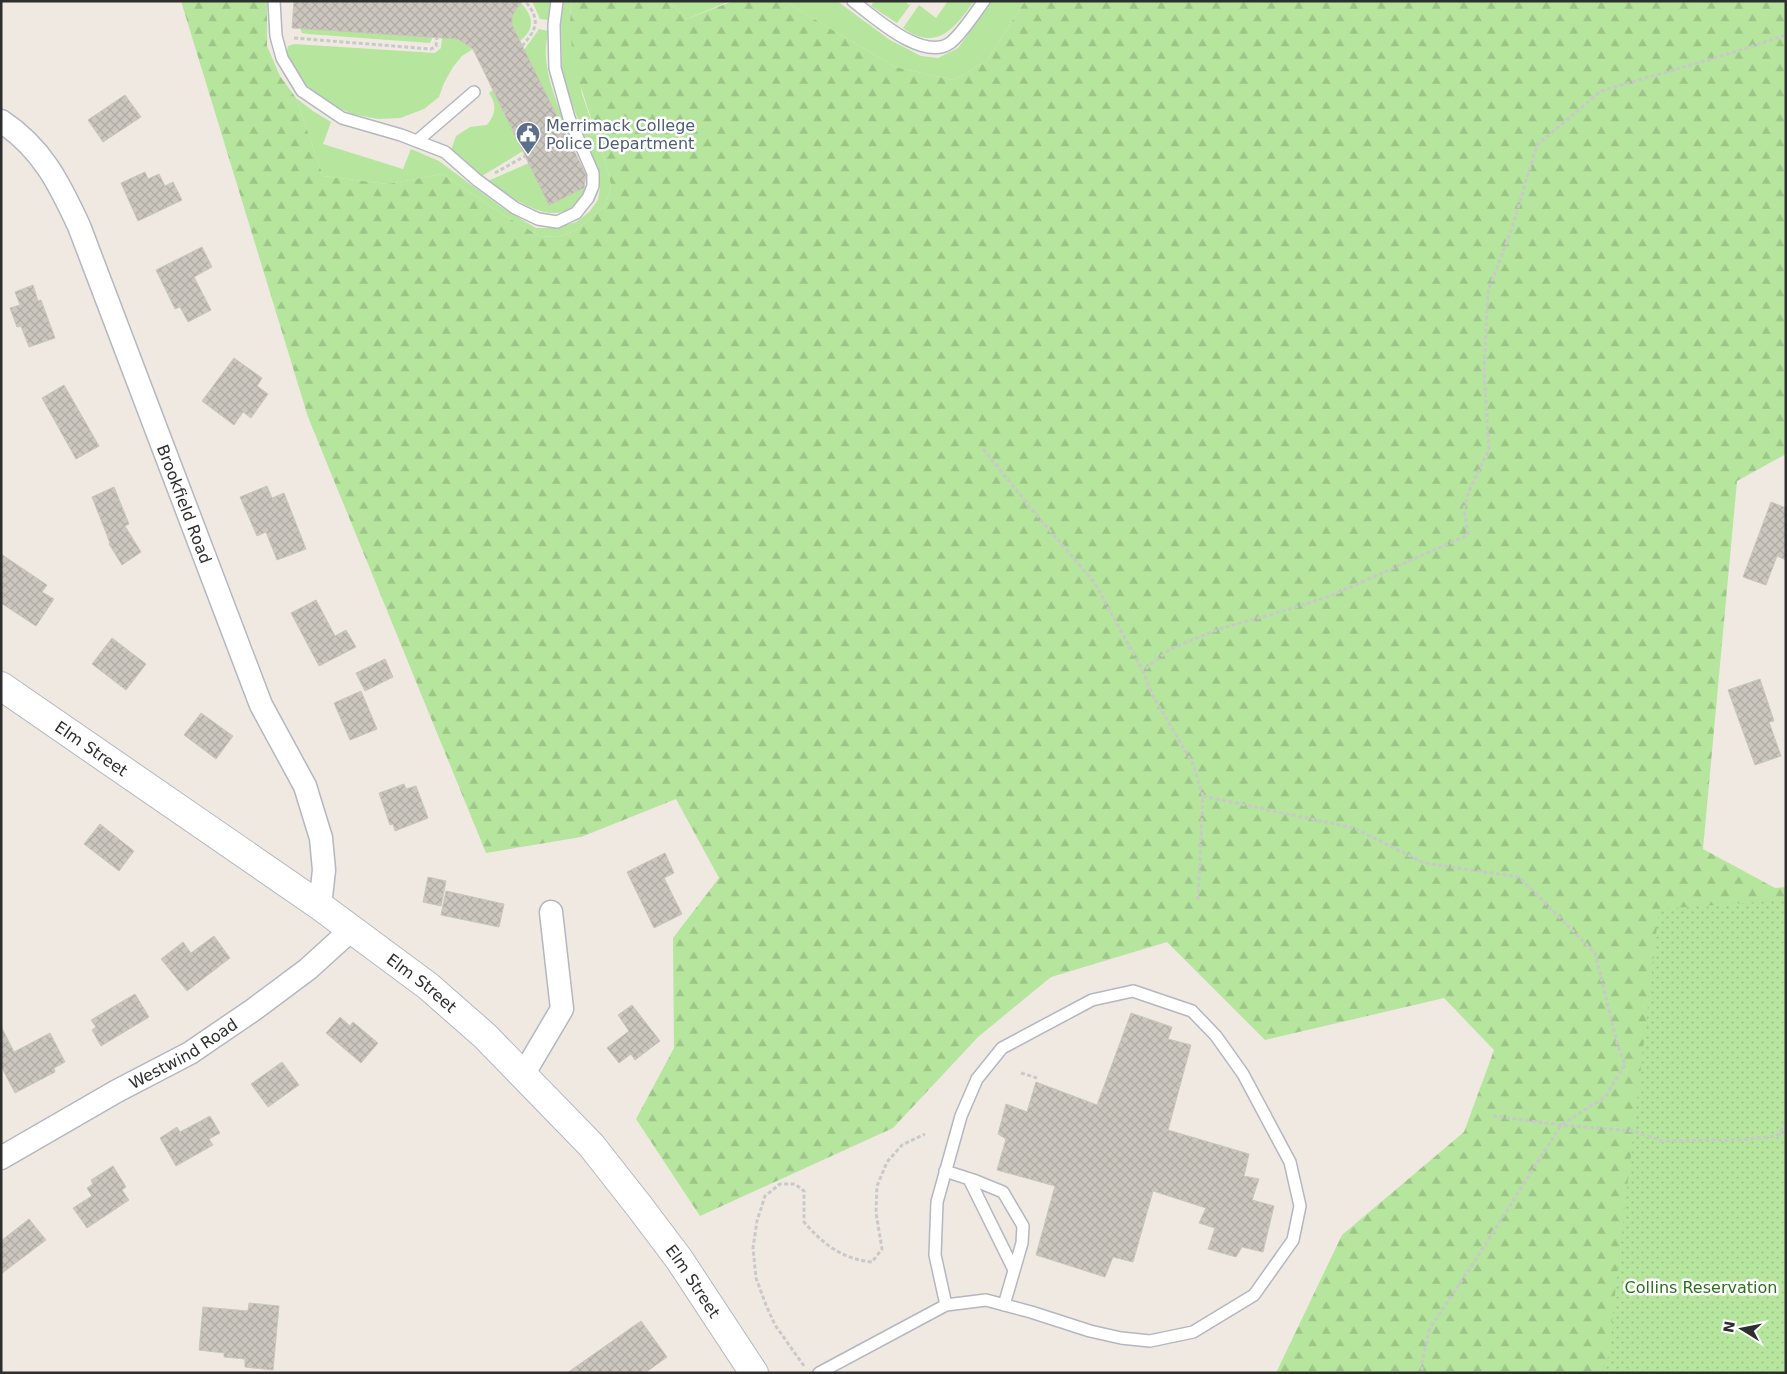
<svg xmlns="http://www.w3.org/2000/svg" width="1787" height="1374" font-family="'DejaVu Sans',sans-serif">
<defs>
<pattern id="forest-firs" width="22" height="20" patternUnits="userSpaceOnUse" patternTransform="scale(1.25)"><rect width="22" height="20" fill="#b6e59e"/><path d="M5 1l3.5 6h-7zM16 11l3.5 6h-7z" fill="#9dc588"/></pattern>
<pattern id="park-dots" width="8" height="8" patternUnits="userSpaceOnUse" patternTransform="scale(1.25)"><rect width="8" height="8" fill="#b6e59e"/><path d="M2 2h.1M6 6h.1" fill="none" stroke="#9dc588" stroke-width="1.8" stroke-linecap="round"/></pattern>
<pattern id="building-cross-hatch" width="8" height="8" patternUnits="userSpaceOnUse" patternTransform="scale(1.25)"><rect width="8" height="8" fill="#cbc7bf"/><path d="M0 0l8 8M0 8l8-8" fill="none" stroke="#afaba4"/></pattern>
</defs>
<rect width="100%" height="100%" fill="#efe9e1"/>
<path fill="#b6e59e" d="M 532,1 L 551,1 L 549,20 L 540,19 Z
M 564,1 L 571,1 L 570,23 L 582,94 L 605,161 L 611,185 L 606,205 L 576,230 L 559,237 L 540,236 L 502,214 L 443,174 L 387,184 L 323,176 L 296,98 L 313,111 L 331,122 L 323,144 L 403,169 L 411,149 L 439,161 L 501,207 L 536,228 L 557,228 L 576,222 L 589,212 L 598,200 L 600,188 L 599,173 L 570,99 L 562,69 L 561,21 Z
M 667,1 L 730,1 L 687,19 Z
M 784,1 L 837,1 L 890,40 L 921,56 L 938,58 L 958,48 L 992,1 L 1025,1 L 986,62 L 953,80 L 895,67 Z
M 874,1 L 904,1 L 909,5 L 911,4 L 897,23 L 871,6 Z
M 948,1 L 974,1 C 954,29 937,52 903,28 L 919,5 L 936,18 Z
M 521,3 C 534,17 535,29 520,41 L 512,30 L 512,9 L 516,11 Z
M 300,28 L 433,37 L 430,43 L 308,34 L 302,33 Z
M 539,29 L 548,31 C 547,39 545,49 546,58 C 548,85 562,117 574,142 L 570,144 L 524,50 Z
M 442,38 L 458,39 L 473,49 L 462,56 L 453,67 L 444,83 L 439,97 L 424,109 L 400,118 L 378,119 L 353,114 L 326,103 L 309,88 L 297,73 L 286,54 L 288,46 L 294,44 L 435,53 L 441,48 Z
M 493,90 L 523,151 L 482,176 L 451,150 L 456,136 L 470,127 L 487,125 C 496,114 497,105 489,93 Z
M 529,163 L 549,205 L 585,188 C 565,238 517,201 488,181 Z"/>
<path fill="url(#forest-firs)" d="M 181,1 L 267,1 L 267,46 L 280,76 L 296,98 L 323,176 L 387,184 L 443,174 L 502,214 L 540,236 L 559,237 L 576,230 L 606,205 L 611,185 L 605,161 L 573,63 L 570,23 L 571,1 L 667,1 L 687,19 L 733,1 L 784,1 L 895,67 L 953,80 L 986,62 L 1025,1 L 1786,1 L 1786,454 L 1737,481 L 1703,849 L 1775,888 L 1786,887 L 1786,1373 L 1276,1373 L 1342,1235 L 1464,1132 L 1494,1050 L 1444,998 L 1265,1040 L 1167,942 L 1051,977 L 978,1037 L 893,1128 L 700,1216 L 636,1119 L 674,1048 L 673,938 L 719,878 L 676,799 L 581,837 L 486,853 L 308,417 Z"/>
<path fill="url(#park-dots)" d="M 1786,900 L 1786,1373 L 1606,1373 L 1659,909 Z"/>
<path fill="url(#building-cross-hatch)" stroke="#cbc5ba" d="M 294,1 L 522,1 L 512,16 L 512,25 L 586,175 L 584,188 L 549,205 L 473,49 L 458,39 L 292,28 Z
M 125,95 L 141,117 L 103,142 L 88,120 Z
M 145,172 L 148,179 L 159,174 L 165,186 L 173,182 L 182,200 L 138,221 L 121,183 Z
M 202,247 L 212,267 L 194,277 L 211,310 L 188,322 L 180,307 L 175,309 L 156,270 Z
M 33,285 L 38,301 L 41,300 L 55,338 L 29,347 L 21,326 L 17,327 L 10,308 L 20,305 L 15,292 Z
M 234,358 L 262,378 L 257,386 L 268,394 L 251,418 L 243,412 L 234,425 L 202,401 Z
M 64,385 L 99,446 L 76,459 L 42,398 Z
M 267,486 L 272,498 L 284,493 L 306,549 L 277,560 L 266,532 L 257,536 L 240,497 Z
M 114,487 L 129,524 L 125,526 L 141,552 L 122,565 L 109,544 L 110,543 L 92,497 Z
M 1771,502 L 1786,508 L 1786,560 L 1777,556 L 1766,585 L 1743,577 Z
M 1,554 L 47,585 L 42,592 L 54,599 L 36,626 L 1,603 Z
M 316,600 L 335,636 L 346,630 L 356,647 L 319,666 L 291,613 Z
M 112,638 L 146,664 L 126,690 L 92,664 Z
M 385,659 L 393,677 L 365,691 L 356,673 Z
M 1760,679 L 1774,721 L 1769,722 L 1781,756 L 1755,765 L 1728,690 Z
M 361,691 L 377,729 L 350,740 L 334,703 Z
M 201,713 L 233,736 L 216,759 L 184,735 Z
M 404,784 L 406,789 L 416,786 L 428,818 L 395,831 L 393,824 L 390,825 L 379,793 Z
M 100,824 L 134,851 L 119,871 L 84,844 Z
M 665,853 L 674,873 L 664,878 L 682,914 L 654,928 L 627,872 Z
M 428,877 L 446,881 L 441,906 L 423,902 Z
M 446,891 L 504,904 L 499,927 L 441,915 Z
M 214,936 L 230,958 L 187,991 L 161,959 L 183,942 L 191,953 Z
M 135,994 L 149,1017 L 101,1046 L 92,1030 L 96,1027 L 91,1020 Z
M 632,1005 L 660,1041 L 635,1060 L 631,1054 L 619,1063 L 607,1048 L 629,1031 L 618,1015 Z
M 1131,1013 L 1172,1027 L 1168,1039 L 1191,1045 L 1168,1130 L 1249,1154 L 1244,1176 L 1259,1179 L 1252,1200 L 1274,1206 L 1263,1252 L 1242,1247 L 1236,1257 L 1208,1249 L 1215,1228 L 1199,1223 L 1206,1208 L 1153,1191 L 1133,1262 L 1113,1257 L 1105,1277 L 1036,1255 L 1055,1186 L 997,1170 L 1006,1139 L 998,1134 L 1006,1104 L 1027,1112 L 1036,1082 L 1097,1105 Z
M 340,1017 L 350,1026 L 353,1022 L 378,1043 L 361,1063 L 326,1033 Z
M 1,1026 L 14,1052 L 50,1033 L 65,1062 L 54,1068 L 55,1072 L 15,1093 L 1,1066 Z
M 282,1062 L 299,1085 L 268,1107 L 251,1084 Z
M 210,1116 L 220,1133 L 209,1139 L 213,1145 L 176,1166 L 160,1138 L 177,1127 L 180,1132 Z
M 113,1166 L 126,1187 L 122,1190 L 129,1200 L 87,1228 L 73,1208 L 92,1196 L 87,1188 L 93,1184 L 91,1180 Z
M 29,1219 L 46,1240 L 1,1274 L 1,1241 Z
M 249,1303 L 279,1306 L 273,1370 L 245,1367 L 245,1359 L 224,1357 L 224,1353 L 199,1350 L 203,1307 L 248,1311 Z
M 641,1321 L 667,1357 L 645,1373 L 567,1373 Z"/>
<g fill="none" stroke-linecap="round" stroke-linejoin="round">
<defs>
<path id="lane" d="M 274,1 L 276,36 L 282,58 L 302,91 L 342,118 L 401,135 L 445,152 L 477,180 L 515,208 L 538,219 L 557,222 L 576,213 L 588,198 L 593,186 L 593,173 L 569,118 L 555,68 L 554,25 L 557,1
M 853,1 C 874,17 923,62 950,43 C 961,35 975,13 984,1
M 417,141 L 474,92
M 945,1171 L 976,1181 L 1003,1192 L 1023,1226 L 1022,1243 L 1004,1305
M 969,1179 L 1014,1270
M 819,1373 L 946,1305 L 986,1300 L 1031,1312 L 1090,1331 L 1121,1338 L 1150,1341 L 1193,1332 L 1254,1295 L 1293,1240 L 1300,1206 L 1290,1162 L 1243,1074 L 1216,1036 L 1192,1011 L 1133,991 L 1092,1000 L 1002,1048 L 977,1079 L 961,1116 L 937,1202 L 935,1255 L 946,1305"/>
<g id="street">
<path id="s1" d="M 1,121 C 42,148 59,183 79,226 L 261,705 L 305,786 L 321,838 L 324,870 L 320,906"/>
<path d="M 523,1075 L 562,1009 L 551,912"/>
<path id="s2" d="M 1,1158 L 117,1091 L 190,1053 L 253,1010 L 308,969 L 352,929"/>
</g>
<g id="secondary">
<path id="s3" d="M 1,686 L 320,906 L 428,986 L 485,1036 L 591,1145 L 639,1206 L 679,1259 L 754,1373"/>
</g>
</defs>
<use href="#lane" stroke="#b4b7c1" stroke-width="14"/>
<use href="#street" stroke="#b4b7c1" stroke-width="25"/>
<use href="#secondary" stroke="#b4b7c1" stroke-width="30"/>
<path stroke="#c9c9c9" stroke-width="3" stroke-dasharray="4 2.5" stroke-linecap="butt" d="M 294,38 L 431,49 L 436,46 L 437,38
M 522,46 C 537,29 541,20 525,1
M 495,173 L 525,156
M 983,449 L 1039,518 L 1094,582 L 1143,671
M 1203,796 L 1354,828 L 1424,863 L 1519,877 L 1595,953 L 1617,1043 L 1625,1065 L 1605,1097 L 1561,1125 L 1478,1256 L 1430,1328 L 1422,1362 L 1422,1373
M 1198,900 L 1203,796 L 1193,764 L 1152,694 L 1143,671 L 1170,649 L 1219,629 L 1283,611 L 1330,596 L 1468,535 L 1464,508 L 1469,491 L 1489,449 L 1484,371 L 1488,291 L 1512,228 L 1537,145 L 1601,91 L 1728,54 L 1786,35
M 1021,1073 L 1037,1078
M 1493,1116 L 1561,1125 L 1633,1131 L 1662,1141 L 1740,1140 L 1777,1136 L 1786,1123
M 1777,1135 L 1786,1134
M 804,1366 L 775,1325 L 766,1305 L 756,1278 L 753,1248 L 757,1221 L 765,1196 L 780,1184 L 795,1184 L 804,1191 L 804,1222 C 823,1244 842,1259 872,1262 L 882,1249 L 876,1213 L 877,1186 L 887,1162 L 902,1145 L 925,1134"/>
<use href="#lane" stroke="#fff" stroke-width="11"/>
<use href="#street" stroke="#fff" stroke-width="22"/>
<use href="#secondary" stroke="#fff" stroke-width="28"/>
</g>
<defs>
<symbol id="civic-pin" viewBox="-11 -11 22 30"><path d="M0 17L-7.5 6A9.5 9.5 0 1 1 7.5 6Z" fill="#5c6f8a" stroke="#fff"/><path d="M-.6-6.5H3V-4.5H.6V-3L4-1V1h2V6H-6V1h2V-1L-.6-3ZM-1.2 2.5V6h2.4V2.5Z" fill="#fff"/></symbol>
</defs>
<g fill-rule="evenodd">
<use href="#civic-pin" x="514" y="120" width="28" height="38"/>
</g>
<g text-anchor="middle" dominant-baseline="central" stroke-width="5" stroke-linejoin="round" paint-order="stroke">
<g font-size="16" fill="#4e5e75" stroke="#fff" text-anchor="start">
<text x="546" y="125">Merrimack College<tspan x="546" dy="18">Police Department</tspan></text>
</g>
<g font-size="16" fill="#2e2e2e" stroke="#fff">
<text stroke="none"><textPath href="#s1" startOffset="430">Brookfield Road</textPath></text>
<text stroke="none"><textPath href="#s3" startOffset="110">Elm Street</textPath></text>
<text stroke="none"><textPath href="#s3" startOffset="515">Elm Street</textPath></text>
<text stroke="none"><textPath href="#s2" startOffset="210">Westwind Road</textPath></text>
<text stroke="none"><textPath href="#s3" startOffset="920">Elm Street</textPath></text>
</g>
<g font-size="16" fill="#2c6e1b" stroke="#fff">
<text x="1701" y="1287">Collins Reservation</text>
</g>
</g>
<rect width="1787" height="1374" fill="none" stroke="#2e2e2e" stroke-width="5"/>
<g transform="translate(1742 1329) rotate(280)" stroke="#ffffff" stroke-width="4" paint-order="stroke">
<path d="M0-4L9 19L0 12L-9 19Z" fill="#2e2e2e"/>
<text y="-8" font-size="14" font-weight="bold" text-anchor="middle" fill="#2e2e2e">N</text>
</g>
</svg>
